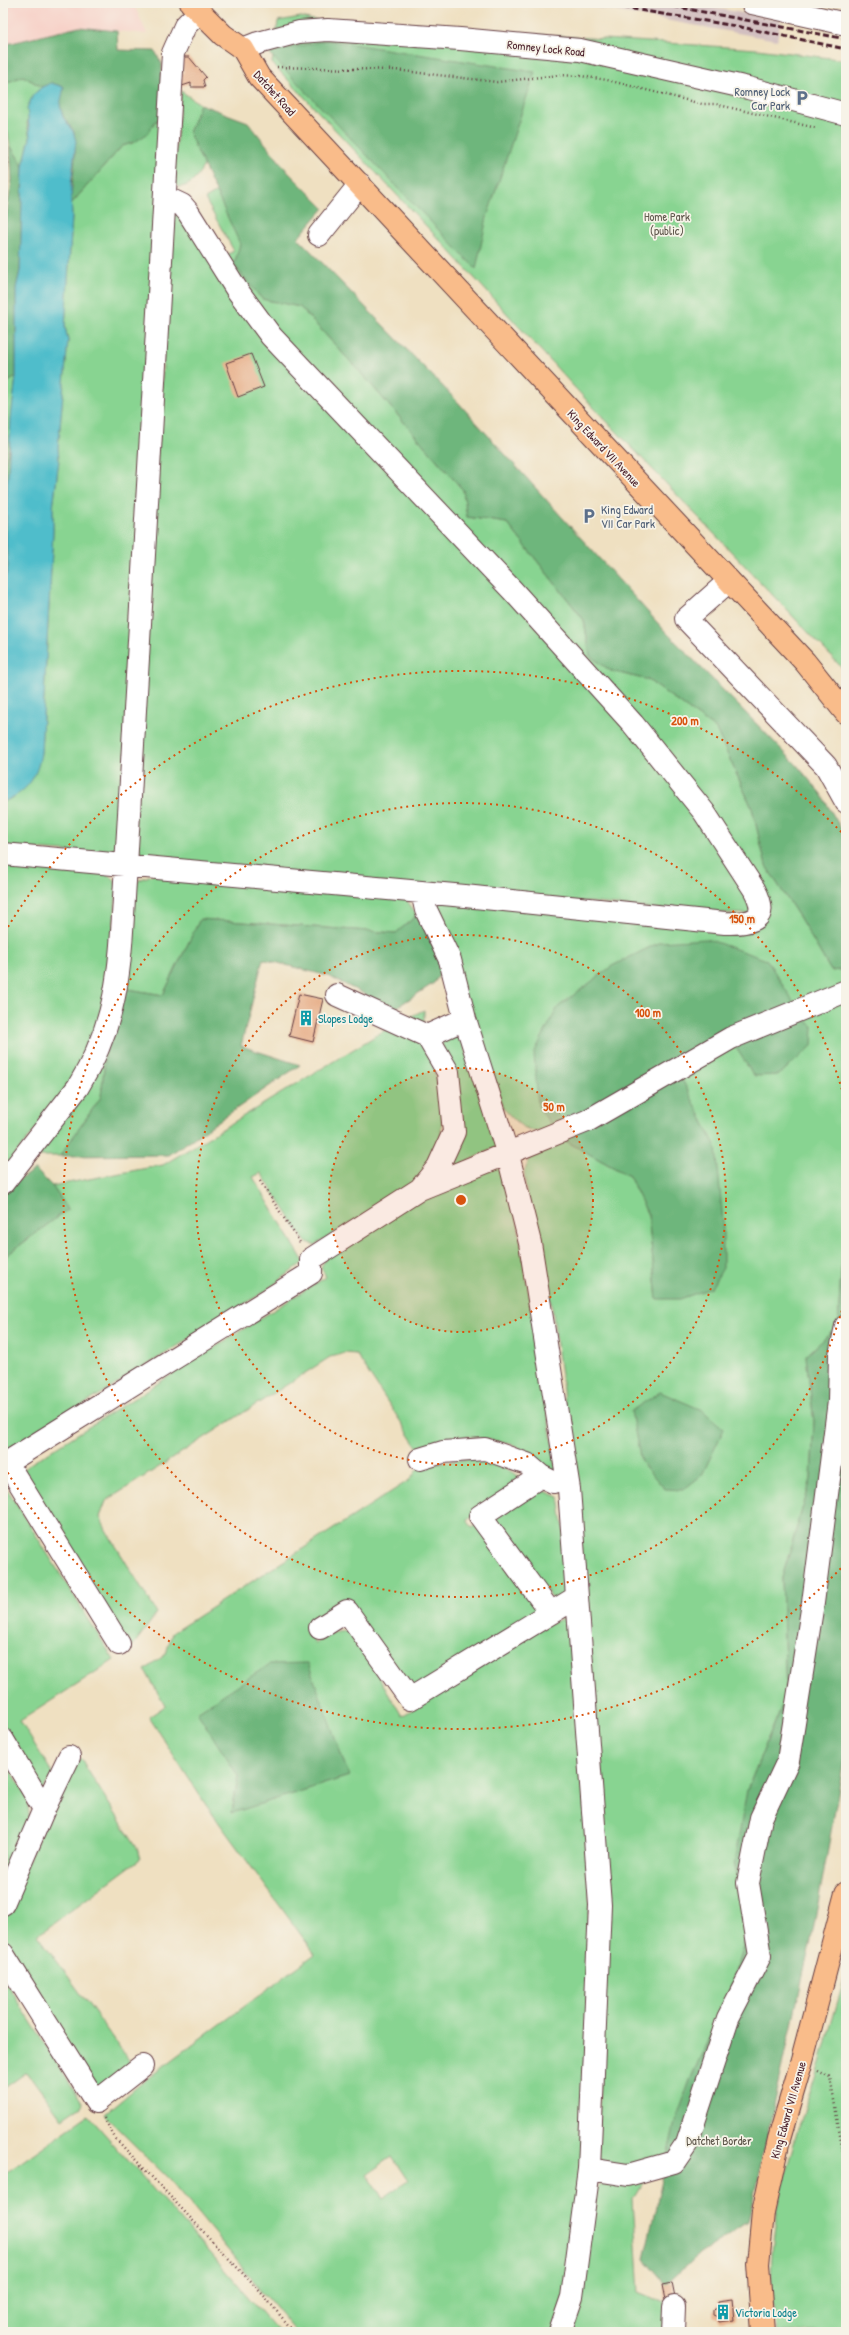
<svg xmlns="http://www.w3.org/2000/svg" width="849" height="2335" font-family="'Patrick Hand',sans-serif">
<rect width="100%" height="100%" fill="#f7f3e8"/>
<filter id="ink" filterUnits="userSpaceOnUse"><feTurbulence type="fractalNoise" baseFrequency=".025" numOctaves="2"/><feDisplacementMap in="SourceGraphic" scale="8" xChannelSelector="R" yChannelSelector="G"/><feConvolveMatrix kernelMatrix="1 2 1 2 8 2 1 2 1" color-interpolation-filters="sRGB"/></filter>
<filter id="wash" filterUnits="userSpaceOnUse"><feTurbulence type="fractalNoise" baseFrequency=".012" numOctaves="4" result="noise"/><feDisplacementMap in="SourceGraphic" scale="16" xChannelSelector="R" yChannelSelector="G"/><feGaussianBlur stdDeviation="0.9" result="paint"/><feColorMatrix in="noise" values="0 0 0 0 0 0 0 0 0 0 0 0 0 0 0 0 0 1.4 0 .05"/><feComposite in="paint" operator="in"/></filter>
<g filter="url(#wash)">
<rect width="100%" height="100%" fill="#efe0c1"/>
<path fill="#f7d1c8" d="M 3,3 L 133,3 L 147,34 L 79,27 L 3,45 Z"/>
<path fill="#d2bfc0" d="M 569,3 L 688,3 L 781,20 L 777,40 Z"/>
<path fill="#88d491" stroke="#697a5e" fill-rule="evenodd" d="M 301,17 L 313,20 L 757,49 L 846,60 L 846,672 L 576,389 L 447,248 L 272,63 L 278,21 Z
M 23,76 L 42,87 L 33,95 L 27,124 L 30,138 L 23,166 L 10,145 L 8,133 L 3,125 L 3,84 Z
M 181,91 L 200,104 L 189,133 L 204,165 C 198,176 192,187 178,187 L 173,180 Z
M 155,121 L 162,121 L 122,846 L 109,854 L 3,847 L 3,802 L 14,797 L 41,753 L 53,532 L 53,508 L 59,460 L 58,448 L 68,340 L 65,327 L 72,217 L 71,204 L 122,146 L 133,143 Z
M 217,192 L 241,244 L 234,265 L 262,299 L 300,307 L 361,373 L 463,490 L 467,517 L 507,523 L 584,620 L 590,656 L 611,671 L 648,680 L 716,729 L 752,808 L 766,866 L 800,918 L 831,971 L 846,969 L 846,983 L 555,1131 C 526,1132 523,1130 503,1108 L 434,906 L 442,897 L 763,915 L 720,828 L 292,353 L 222,257 L 234,251 L 205,199 Z
M 172,214 L 184,214 L 234,295 L 658,760 L 715,839 L 754,912 L 745,917 L 153,861 L 143,855 L 134,840 Z
M 16,377 C 12,407 13,439 3,467 L 3,385 Z
M 3,861 L 106,873 L 114,879 L 117,888 L 105,1017 L 73,1085 L 3,1169 Z
M 154,874 L 406,899 L 417,915 L 396,933 L 200,919 L 163,995 L 122,988 L 131,892 L 139,880 Z
M 846,1000 L 846,1080 L 840,1119 L 846,1159 L 846,1230 L 841,1270 L 838,1326 L 806,1356 L 814,1422 L 811,1479 L 782,1578 L 786,1696 L 747,1790 L 750,1923 L 728,1996 L 690,2080 L 666,2164 L 610,2169 L 598,2157 L 603,1940 L 563,1390 L 552,1307 L 529,1217 L 524,1172 L 533,1152 L 562,1139 L 629,1176 L 648,1215 L 657,1299 L 723,1222 L 719,1194 L 680,1075 L 735,1046 Z
M 424,1010 L 424,1033 L 433,1063 L 442,1110 L 441,1135 L 434,1159 L 416,1183 L 315,1245 L 305,1241 L 261,1173 L 253,1177 L 304,1262 L 264,1292 L 3,1455 L 3,1258 L 68,1209 L 52,1186 L 163,1165 L 395,1024 Z
M 457,1027 L 501,1145 L 441,1174 L 449,1149 L 442,1039 Z
M 107,1041 L 101,1097 L 60,1156 L 31,1156 Z
M 496,1168 L 510,1174 L 557,1473 L 542,1466 L 511,1443 L 466,1436 L 420,1451 L 356,1354 L 345,1353 L 330,1357 L 106,1501 L 100,1517 L 106,1530 L 157,1613 L 129,1651 L 17,1476 L 30,1464 L 326,1277 L 321,1267 L 327,1256 L 423,1193 Z
M 476,1458 L 497,1463 L 526,1481 L 467,1520 L 472,1527 L 480,1523 L 538,1605 L 534,1619 L 412,1691 L 349,1604 L 308,1630 L 315,1643 C 328,1636 337,1628 353,1633 L 402,1716 L 547,1625 L 564,1618 L 573,1625 L 590,1875 L 584,2184 L 558,2332 L 296,2332 L 170,2180 L 104,2115 L 144,2081 L 315,1954 L 206,1805 L 149,1717 L 165,1706 L 145,1670 L 166,1654 L 172,1633 L 411,1479 L 420,1465 ZM 238,1776 L 349,1776 L 232,1812 ZM 392,2157 L 408,2181 L 383,2198 L 367,2174 Z
M 535,1487 L 559,1497 L 572,1585 L 556,1603 L 493,1523 L 496,1513 Z
M 3,1490 L 9,1492 L 114,1660 L 20,1721 L 53,1774 L 41,1792 L 3,1736 Z
M 3,1756 L 27,1797 L 30,1824 L 3,1884 Z
M 80,1758 L 137,1848 L 140,1859 L 38,1935 L 131,2063 L 91,2098 L 3,1954 L 3,1912 L 68,1778 Z
M 846,1973 L 846,2332 L 777,2332 C 758,2238 791,2151 820,2063 C 829,2033 837,2003 846,1973 Z
M 3,1978 L 82,2102 L 81,2106 L 62,2119 L 27,2072 L 3,2089 Z
M 88,2115 L 279,2332 L 3,2332 L 3,2175 Z
M 605,2181 L 644,2181 L 633,2199 L 639,2292 L 668,2304 L 663,2332 L 571,2332 L 593,2191 Z"/>
<path fill="#6eb67b" stroke="#5c6a53" d="M 79,27 L 117,31 L 118,50 L 155,51 L 162,64 L 162,121 L 155,121 C 149,136 137,142 122,146 L 71,204 C 71,181 78,156 74,132 C 73,129 69,125 67,122 C 58,110 59,100 64,87 L 51,83 L 42,87 L 23,76 L 3,84 L 3,45 Z
M 326,40 L 535,72 L 487,217 L 476,269 L 269,53 Z
M 200,104 L 248,122 L 288,172 L 324,208 L 298,238 L 456,400 L 665,631 L 796,764 L 821,794 L 846,837 L 846,969 L 831,971 L 800,918 L 766,866 L 752,808 L 716,729 L 648,680 L 611,671 L 590,656 L 584,620 L 507,523 L 467,517 L 463,490 L 361,373 L 300,307 L 262,299 L 234,265 L 240,244 L 189,133 Z
M 10,145 L 23,166 L 20,271 L 16,288 L 16,377 L 3,385 L 3,237 L 12,180 Z
M 10,447 L 6,542 L 8,566 L 3,588 L 3,467 Z
M 417,915 L 445,966 L 434,983 L 394,1009 L 328,976 L 263,959 L 241,1046 L 300,1065 L 169,1155 L 60,1156 L 101,1097 L 107,1041 L 122,988 L 163,995 L 200,919 L 396,933 Z
M 707,939 L 767,960 L 796,1006 L 555,1131 L 538,1106 L 534,1053 L 558,1007 L 612,966 L 660,942 Z
M 801,1017 L 813,1026 L 812,1046 L 779,1075 L 754,1076 L 735,1046 Z
M 680,1075 L 716,1147 L 723,1222 L 723,1268 L 711,1288 L 680,1299 L 657,1299 L 648,1215 L 629,1176 L 562,1139 Z
M 846,1080 L 846,1159 L 840,1119 Z
M 35,1169 L 52,1186 L 68,1209 L 3,1258 L 3,1191 Z
M 846,1230 L 846,1749 L 813,1931 L 748,2222 L 694,2258 L 666,2285 L 644,2259 L 675,2122 L 690,2080 L 728,1996 L 750,1923 L 734,1863 L 747,1790 L 786,1696 L 782,1578 L 811,1479 L 814,1422 L 806,1356 L 838,1326 L 841,1270 Z
M 660,1392 L 702,1410 L 724,1429 L 702,1475 L 683,1490 L 665,1489 L 641,1462 L 631,1411 Z
M 308,1663 L 349,1776 L 232,1813 L 238,1776 L 197,1712 L 270,1664 Z"/>
<path fill="#50bdcb" stroke="#4d6e7b" d="M 51,83 L 64,87 L 60,105 L 63,117 L 73,131 L 76,141 L 71,185 L 72,217 L 65,327 L 68,340 L 58,448 L 59,460 L 53,508 L 53,532 L 41,753 C 37,778 27,792 3,802 L 3,588 L 8,566 L 6,542 L 7,494 L 11,418 L 16,377 L 16,288 L 20,271 L 23,166 L 30,138 L 27,108 L 33,95 L 42,87 Z"/>
<g id="blocks">
<path fill="#e7af89" d="M 184,57 L 189,57 L 206,77 L 203,80 L 205,87 L 191,87 L 191,83 L 182,86 L 180,83 L 180,74 L 184,72 L 181,65 Z
M 251,354 L 264,387 L 238,397 L 226,363 Z
M 299,994 L 323,999 L 313,1042 L 289,1036 Z
M 672,2283 L 675,2298 L 665,2300 L 662,2285 Z
M 732,2300 L 734,2320 L 719,2322 L 718,2317 L 713,2315 L 713,2310 L 717,2306 L 717,2302 Z"/>
</g>
</g>
<g filter="url(#ink)">
<use href="#blocks" fill-opacity="0" stroke="#633c42" stroke-width="1"/>
<g fill="none" stroke-linecap="round" stroke-linejoin="round">
<defs>
<path id="minor" d="M 752,3 L 846,24
M 243,49 L 258,43 L 299,32 L 328,30 L 460,39 L 580,50 L 748,88 L 846,114
M 319,235 L 360,184
M 729,581 L 686,619 L 826,766 L 846,802
M 3,854 L 465,896 L 725,923 C 752,924 771,920 754,889 L 704,812 L 633,724 L 513,591 L 271,336 L 237,290 L 188,212 L 182,205 L 165,197
M 422,892 L 426,910 L 450,960 L 465,1019 L 508,1155 L 530,1243 L 569,1489 L 600,1905 L 589,2169 L 572,2297 L 560,2332
M 337,995 L 427,1036 L 465,1019
M 3,1183 L 78,1087 C 124,1013 120,949 126,866 L 173,53 L 185,26 L 199,12
M 420,1189 L 587,1121 L 731,1038 L 846,991
M 420,1459 L 443,1452 L 485,1449 L 527,1464 L 541,1476 L 553,1482
M 7,1463 L 119,1644
M 3,1465 L 311,1273 L 311,1259 L 420,1189 L 438,1167 L 454,1132 L 448,1072 L 427,1036
M 541,1476 L 480,1516 L 551,1613
M 320,1628 L 347,1611 L 410,1699 L 577,1597
M 3,1740 L 44,1809
M 3,1904 L 44,1809 L 69,1757
M 3,1954 L 96,2102 L 142,2066
M 589,2169 L 628,2175 L 674,2162 L 687,2143 L 728,2018 L 760,1956 L 748,1883 L 761,1818 L 788,1761 L 813,1603 L 839,1401 L 840,1355 L 846,1326
M 673,2332 L 674,2307"/>
<path id="major" d="M 191,3 L 223,35 L 243,49 L 259,77 L 805,662 L 846,713
M 763,2332 L 758,2264 L 763,2212 L 779,2139 L 801,2064 L 846,1893"/>
</defs>
<use href="#minor" stroke="#633c42" stroke-width="24"/>
<use href="#major" stroke="#633c42" stroke-width="24"/>
<path stroke="#633c42" stroke-width="2.5" stroke-dasharray="1 3" stroke-linecap="butt" d="M 277,67 L 395,70 L 497,82 L 559,75 L 581,76 L 607,80 L 702,104 L 715,104 L 816,128
M 3,135 L 8,162 L 3,202
M 260,1181 L 301,1244
M 818,2071 L 830,2077 L 846,2170
M 104,2118 L 115,2138 L 265,2297 L 294,2332"/>
<use href="#minor" stroke="#fff" stroke-width="22"/>
<use href="#major" stroke="#f9bc8a" stroke-width="22"/>
<path stroke="#4a1f2b" stroke-width="3" stroke-dasharray="6 3" stroke-linecap="butt" d="M 596,3 L 736,26 L 846,49
M 656,3 L 846,39"/>
</g>
</g>
<circle cx="461" cy="1200" r="132" fill="#d8530f" fill-opacity=".12"/>
<g fill="none" stroke="#d8530f" stroke-width="2" stroke-dasharray="2 4">
<circle cx="461" cy="1200" r="132"/>
<circle cx="461" cy="1200" r="265"/>
<path d="M845 1299A397 397 0 1 1 845 1101"/>
<path d="M845 1564A529 529 0 0 1 5 1468M5 932A529 529 0 0 1 845 836"/>
</g>
<defs>
<symbol id="parking-bare" viewBox="-9 -9 18 18"><path d="M-3.5-5.5H1a3.5 3.5 0 0 1 0 7H-1V5.5H-3.5ZM-1-3.4V-.6H.8a1.4 1.4 0 0 0 0-2.8Z" fill="#5c6f8a" stroke="#f7f3e8" stroke-width="2.5" paint-order="stroke"/></symbol>
<symbol id="building-bare" viewBox="-9 -9 18 18"><path d="M-4-6H4V6H1V3H-1V6H-4ZM-2.5-4.3h1.7v1.8h-1.7ZM.8-4.3h1.7v1.8H.8ZM-2.5-1h1.7V.8h-1.7ZM.8-1h1.7V.8H.8Z" fill="#0f9aa8" stroke="#f7f3e8" stroke-width="2.5" paint-order="stroke"/></symbol>
</defs>
<g fill-rule="evenodd">
<use href="#parking-bare" x="791" y="87" width="22" height="22"/>
<use href="#parking-bare" x="578" y="505" width="22" height="22"/>
<use href="#building-bare" x="295" y="1007" width="22" height="22"/>
<use href="#building-bare" x="712" y="2301" width="22" height="22"/>
</g>
<g text-anchor="middle" dominant-baseline="central" stroke-width="3.5" stroke-linejoin="round" paint-order="stroke">
<g font-size="12" fill="#4a1f2b" stroke="#f7f3e8">
<text transform="translate(546 48) rotate(6)">Romney Lock Road</text>
<text transform="translate(275 93) rotate(48)">Datchet Road</text>
<text transform="translate(604 448) rotate(47)">King Edward VII Avenue</text>
<text transform="translate(788 2110) rotate(-74)">King Edward VII Avenue</text>
</g>
<g font-size="12" fill="#4e5e75" stroke="#f7f3e8" text-anchor="end">
<text x="790" y="91">Romney Lock<tspan x="790" dy="14">Car Park</tspan></text>
<text x="601" y="509" text-anchor="start">King Edward<tspan x="601" dy="14">VII Car Park</tspan></text>
</g>
<g font-size="12" fill="#5d554a" stroke="#f7f3e8">
<text x="667" y="216">Home Park<tspan x="667" dy="14">(public)</tspan></text>
<text x="719" y="2140">Datchet Border</text>
</g>
<g font-size="12" fill="#0d838f" stroke="#f7f3e8" text-anchor="start">
<text x="318" y="1018">Slopes Lodge</text>
<text x="735" y="2312">Victoria Lodge</text>
</g>
</g>
<circle cx="461" cy="1200" r="6" fill="#d8530f" stroke="#f7f3e8" stroke-width="2"/>
<g font-size="12" text-anchor="middle" font-weight="bold" fill="#d8530f" stroke="#f7f3e8" stroke-width="3.5" stroke-linejoin="round" paint-order="stroke">
<text x="685" y="725">200 m</text>
<text x="742" y="923">150 m</text>
<text x="648" y="1017">100 m</text>
<text x="554" y="1111">50 m</text>
</g>
<rect width="849" height="2335" fill="none" stroke="#f7f3e8" stroke-width="16"/>
</svg>
